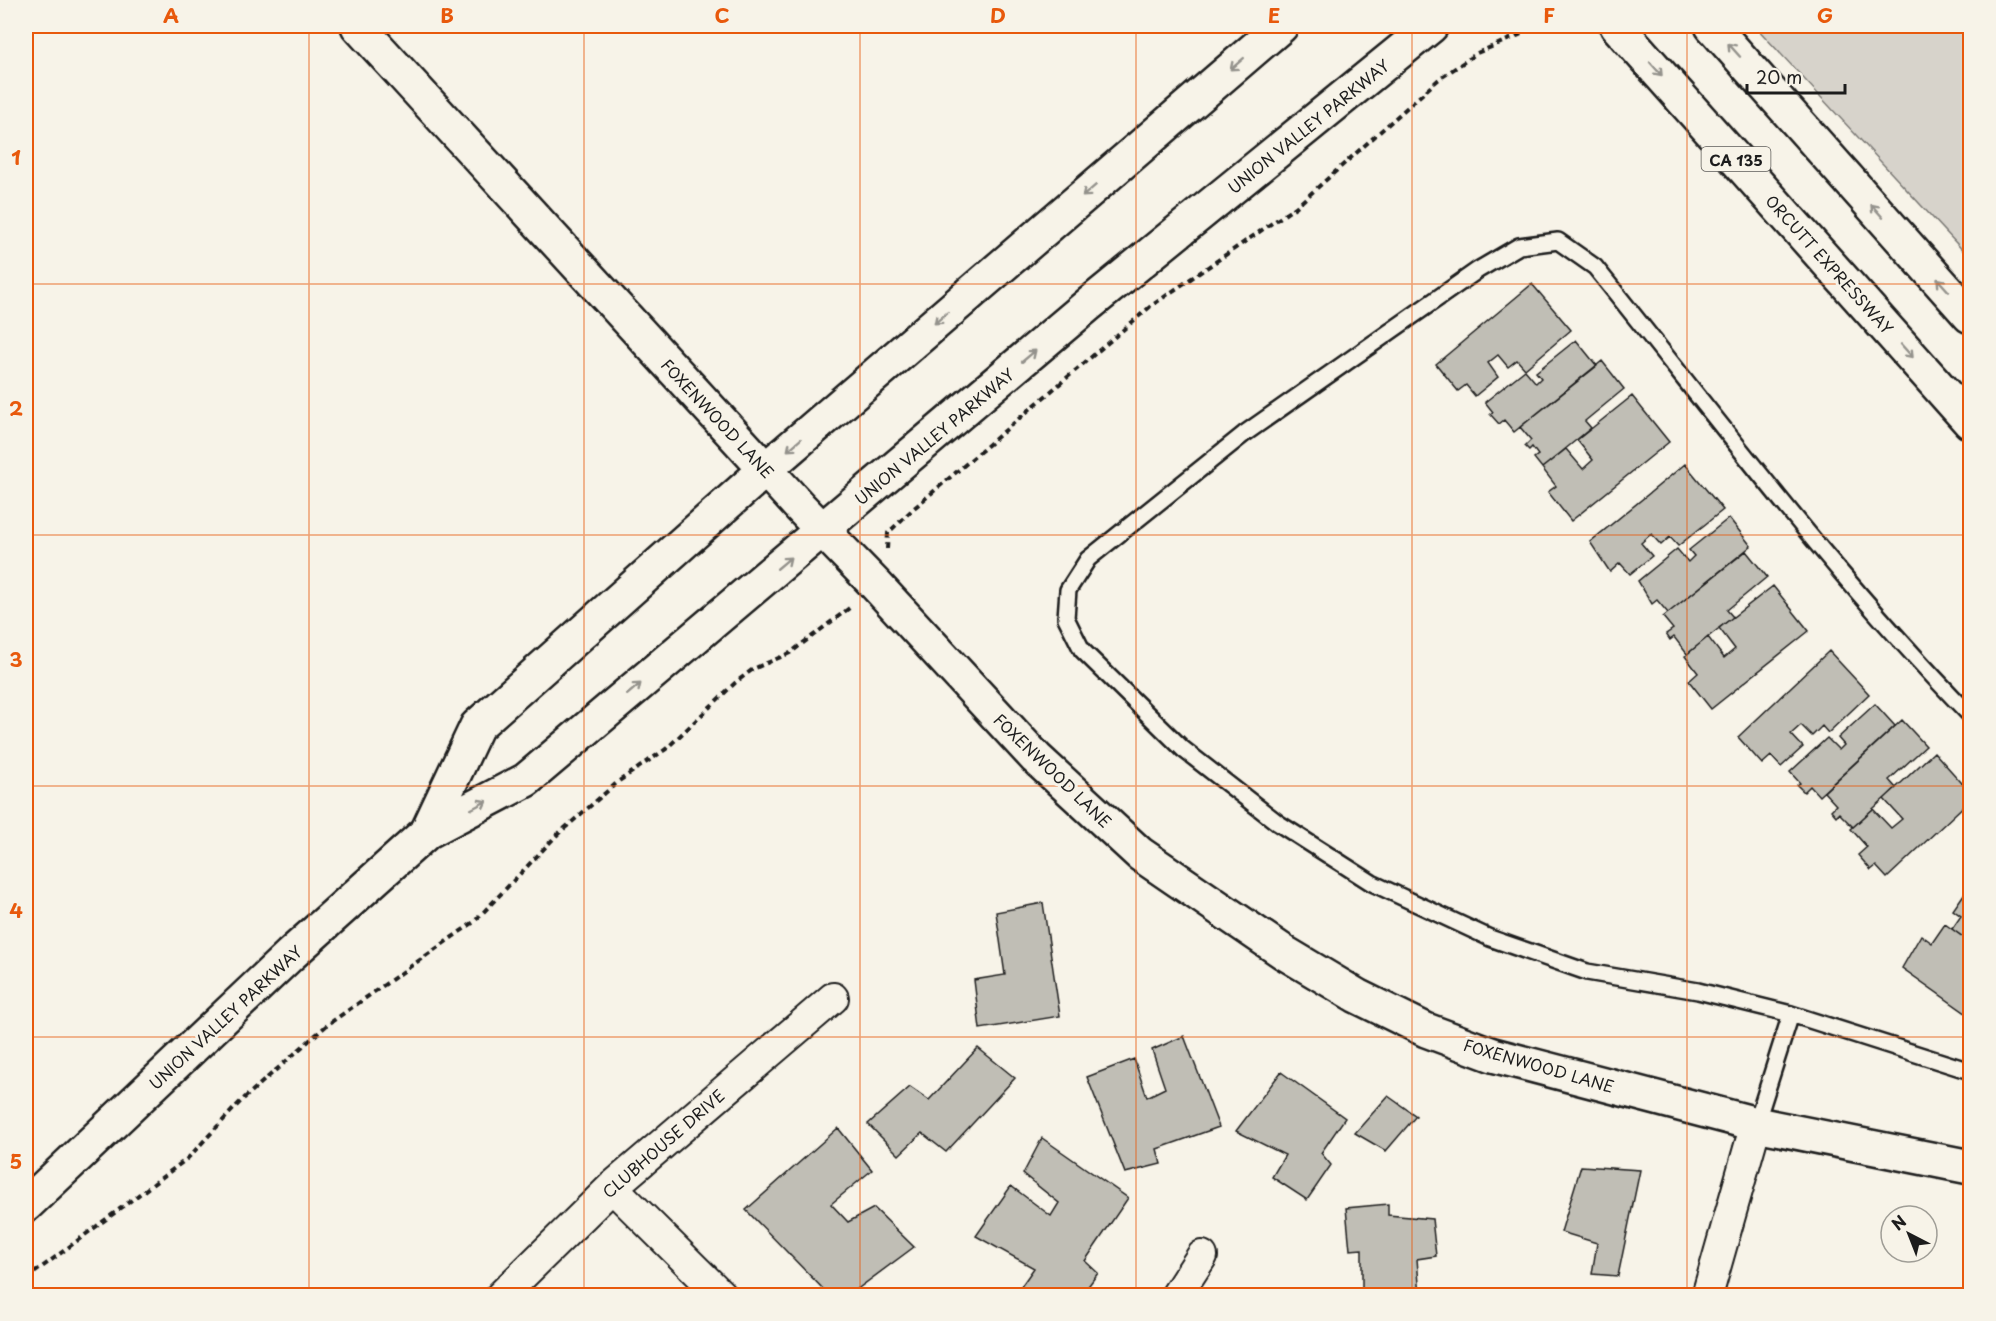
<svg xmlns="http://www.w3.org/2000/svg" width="1996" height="1321" font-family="'Playpen Sans',sans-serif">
<rect width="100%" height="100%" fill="#f7f3e8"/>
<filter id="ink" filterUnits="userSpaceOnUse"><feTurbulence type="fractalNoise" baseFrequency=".0167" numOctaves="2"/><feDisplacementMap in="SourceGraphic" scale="12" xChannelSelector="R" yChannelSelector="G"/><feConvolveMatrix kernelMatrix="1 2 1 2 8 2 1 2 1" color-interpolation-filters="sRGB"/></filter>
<g filter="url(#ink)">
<path fill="#d7d3cb" stroke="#7a7874" stroke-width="1.5" d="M 1755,26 L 1970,26 L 1970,258 Z"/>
<path fill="#c0beb5" stroke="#1c1c1c" stroke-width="1.5" d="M 1532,284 L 1571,330 L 1525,369 L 1517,360 L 1508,367 L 1498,355 L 1488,363 L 1498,377 L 1475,396 L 1466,385 L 1458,391 L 1436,364 Z
M 1576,340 L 1597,366 L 1514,432 L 1504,420 L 1499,424 L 1490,414 L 1493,412 L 1485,402 L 1525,370 L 1536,383 L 1541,378 L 1536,372 Z
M 1602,361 L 1624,389 L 1585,421 L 1591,428 L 1542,468 L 1534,458 L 1538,455 L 1532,447 L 1529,450 L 1525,446 L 1531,440 L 1520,427 Z
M 1632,396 L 1669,442 L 1571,521 L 1548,492 L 1556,486 L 1542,468 L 1566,449 L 1583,469 L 1593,460 L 1577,440 Z
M 1685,464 L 1723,510 L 1678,546 L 1670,537 L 1661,545 L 1651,534 L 1641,543 L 1652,556 L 1630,574 L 1620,563 L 1610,572 L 1590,542 Z
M 1729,518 L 1751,546 L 1668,613 L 1657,600 L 1652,604 L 1638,581 L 1677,549 L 1688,562 L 1694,556 L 1689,550 Z
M 1746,551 L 1767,577 L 1727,610 L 1733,617 L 1687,654 L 1674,637 L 1670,640 L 1666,634 L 1673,629 L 1663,617 Z
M 1773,586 L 1809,631 L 1711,709 L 1689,681 L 1698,673 L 1685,656 L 1708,637 L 1724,658 L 1735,649 L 1719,628 Z
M 1829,651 L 1869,694 L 1828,733 L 1822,726 L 1812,736 L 1801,725 L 1791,734 L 1803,747 L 1781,767 L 1771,756 L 1762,764 L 1738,737 Z
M 1875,704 L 1895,726 L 1819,796 L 1810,786 L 1804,792 L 1797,785 L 1800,783 L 1790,772 L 1827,738 L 1839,750 L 1844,745 L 1838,738 Z
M 1902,720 L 1926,746 L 1889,780 L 1896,788 L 1853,827 L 1839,813 L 1836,816 L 1831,810 L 1836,805 L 1824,792 Z
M 1934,752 L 1970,792 L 1970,800 L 1887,878 L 1876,866 L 1871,870 L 1858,855 L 1867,847 L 1851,829 L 1873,809 L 1891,828 L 1902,819 L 1884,799 Z
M 1969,887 L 1970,889 L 1970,942 L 1952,929 L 1961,916 L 1953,910 Z
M 1043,903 L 1060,1016 L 980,1029 L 974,980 L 1005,975 L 996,912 Z
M 1945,924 L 1970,942 L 1970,1016 L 1902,968 L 1921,935 L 1932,943 Z
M 1184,1036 L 1219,1127 L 1157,1149 L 1161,1164 L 1125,1173 L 1087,1077 L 1134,1059 L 1147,1097 L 1165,1088 L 1152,1050 Z
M 978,1048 L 1015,1078 L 946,1152 L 922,1133 L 899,1155 L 868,1124 L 910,1087 L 929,1100 Z
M 1281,1072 L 1345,1118 L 1321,1153 L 1331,1165 L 1307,1200 L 1272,1177 L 1285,1155 L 1236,1131 Z
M 1388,1096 L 1416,1116 L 1386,1151 L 1355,1133 Z
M 838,1128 L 872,1170 L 831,1204 L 848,1222 L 874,1208 L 914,1247 L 848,1296 L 830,1296 L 746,1210 Z
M 1042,1138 L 1128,1198 L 1085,1261 L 1098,1273 L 1081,1296 L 1029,1296 L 1020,1288 L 1034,1268 L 976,1236 L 1011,1186 L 1051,1216 L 1059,1203 L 1023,1174 Z
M 1581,1166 L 1640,1170 L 1618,1276 L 1592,1274 L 1597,1243 L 1561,1232 Z
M 1388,1204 L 1388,1215 L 1432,1219 L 1436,1256 L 1417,1259 L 1420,1296 L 1362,1296 L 1362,1249 L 1350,1250 L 1346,1208 Z"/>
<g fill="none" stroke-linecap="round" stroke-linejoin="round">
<defs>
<path id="lane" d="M 1970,715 C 1834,576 1717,418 1595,267 L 1558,241 L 1519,246 L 1478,270 L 1244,434 L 1088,559 L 1068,590 L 1066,618 L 1082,650 L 1183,749 L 1278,823 L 1372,883 L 1490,938 L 1587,972 L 1698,991 L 1791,1014 L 1970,1071
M 1756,1124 L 1791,1014"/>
<path id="street" d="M 612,1187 L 722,1296
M 501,1296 L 612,1187 L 833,998
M 1176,1296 L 1202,1256
M 1707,1296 L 1756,1124"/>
<path id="secondary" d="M 358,26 L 800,507 L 876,585 L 1036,758 L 1140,854 L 1285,953 L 1357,996 L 1426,1030 L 1493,1055 L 1756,1124 L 1970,1167
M 427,832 L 477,726 L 766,469 L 1281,26
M 26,1205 L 290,955 L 427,832 L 526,780 L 1088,305 L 1431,26"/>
<path id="highway" d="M 1617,26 L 1970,422
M 1712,26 L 1970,316"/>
</defs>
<use href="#lane" stroke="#1c1c1c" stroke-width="20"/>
<use href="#street" stroke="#1c1c1c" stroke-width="34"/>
<use href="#secondary" stroke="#1c1c1c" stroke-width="38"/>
<use href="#highway" stroke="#1c1c1c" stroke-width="38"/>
<path stroke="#1c1c1c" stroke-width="4" stroke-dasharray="6 4.5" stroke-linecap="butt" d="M 887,549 L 888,533 L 913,509 L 1151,306 L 1297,206 L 1438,80 L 1477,53 L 1524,33
M 26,1279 L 188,1158 L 242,1100 L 327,1025 L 474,922 L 558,834 L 619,781 L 666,749 L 735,683 L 753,669 L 790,653 L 852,606"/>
<use href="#lane" stroke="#f7f3e8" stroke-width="15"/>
<use href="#street" stroke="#f7f3e8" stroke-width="30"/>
<use href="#secondary" stroke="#f7f3e8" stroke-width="33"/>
<use href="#highway" stroke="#f7f3e8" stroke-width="33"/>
</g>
<defs><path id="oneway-shaft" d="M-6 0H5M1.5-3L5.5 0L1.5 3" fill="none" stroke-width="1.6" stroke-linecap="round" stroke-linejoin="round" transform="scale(1.5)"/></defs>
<g stroke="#94928c">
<use href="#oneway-shaft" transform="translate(1734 50) rotate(-132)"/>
<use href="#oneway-shaft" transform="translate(1237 64) rotate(139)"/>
<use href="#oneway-shaft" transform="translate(1656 69) rotate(48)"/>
<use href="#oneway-shaft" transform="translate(1089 191) rotate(139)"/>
<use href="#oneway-shaft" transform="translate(1877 211) rotate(-132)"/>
<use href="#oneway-shaft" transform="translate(1943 285) rotate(-132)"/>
<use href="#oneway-shaft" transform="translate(941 318) rotate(139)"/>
<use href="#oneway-shaft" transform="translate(1907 351) rotate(48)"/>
<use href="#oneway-shaft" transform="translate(1029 356) rotate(-40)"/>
<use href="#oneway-shaft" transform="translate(794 445) rotate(139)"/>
<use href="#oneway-shaft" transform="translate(784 563) rotate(-40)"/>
<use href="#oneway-shaft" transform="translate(634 689) rotate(-40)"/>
<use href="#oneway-shaft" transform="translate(479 805) rotate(-28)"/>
</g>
</g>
<path fill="none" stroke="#e8590c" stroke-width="1.5" stroke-opacity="0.55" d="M 309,26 L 309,1296M 584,26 L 584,1296M 860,26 L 860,1296M 1136,26 L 1136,1296M 1412,26 L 1412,1296M 1687,26 L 1687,1296M 26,284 L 1970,284M 26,535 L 1970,535M 26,786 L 1970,786M 26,1037 L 1970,1037"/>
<g text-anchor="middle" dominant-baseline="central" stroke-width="6" stroke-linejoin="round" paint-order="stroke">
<rect fill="#f7f3e8" stroke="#5e5c59" stroke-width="1.5" x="1701.5" y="147" width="69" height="24" rx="4.5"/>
<g font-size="15" font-weight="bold" fill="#1c1c1c">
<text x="1736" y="159">CA 135</text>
</g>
<g font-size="16" fill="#1c1c1c" stroke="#f7f3e8">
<text transform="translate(1308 126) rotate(-39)">UNION VALLEY PARKWAY</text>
<text transform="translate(1830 264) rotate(48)">ORCUTT EXPRESSWAY</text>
<text transform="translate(718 418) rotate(47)">FOXENWOOD LANE</text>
<text transform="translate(934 436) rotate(-40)">UNION VALLEY PARKWAY</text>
<text transform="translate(1053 770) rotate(44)">FOXENWOOD LANE</text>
<text transform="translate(225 1017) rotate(-43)">UNION VALLEY PARKWAY</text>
<text transform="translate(1539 1065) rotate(16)">FOXENWOOD LANE</text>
<text transform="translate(663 1143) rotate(-41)">CLUBHOUSE DRIVE</text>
</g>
</g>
<rect width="1996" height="1321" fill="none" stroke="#f7f3e8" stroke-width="66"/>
<g transform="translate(1909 1234) rotate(318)"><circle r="28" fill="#f7f3e8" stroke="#9f9d96" stroke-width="1.5"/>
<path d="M0-4.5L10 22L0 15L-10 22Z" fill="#1c1c1c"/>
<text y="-9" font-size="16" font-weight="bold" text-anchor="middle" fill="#1c1c1c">N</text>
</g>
<path d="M1747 84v9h98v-9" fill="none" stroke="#1c1c1c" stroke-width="3"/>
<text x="1756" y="84" font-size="18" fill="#1c1c1c" stroke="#f7f3e8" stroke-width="4.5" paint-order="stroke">20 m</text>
<rect x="33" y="33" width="1930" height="1255" fill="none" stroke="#e8590c" stroke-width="2"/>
<g font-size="20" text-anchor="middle" font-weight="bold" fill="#e8590c">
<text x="171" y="23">A</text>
<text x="447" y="23">B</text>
<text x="722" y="23">C</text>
<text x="998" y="23">D</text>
<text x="1274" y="23">E</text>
<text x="1549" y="23">F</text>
<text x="1825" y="23">G</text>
<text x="16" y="165">1</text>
<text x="16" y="416">2</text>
<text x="16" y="667">3</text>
<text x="16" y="918">4</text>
<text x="16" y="1169">5</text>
</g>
</svg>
